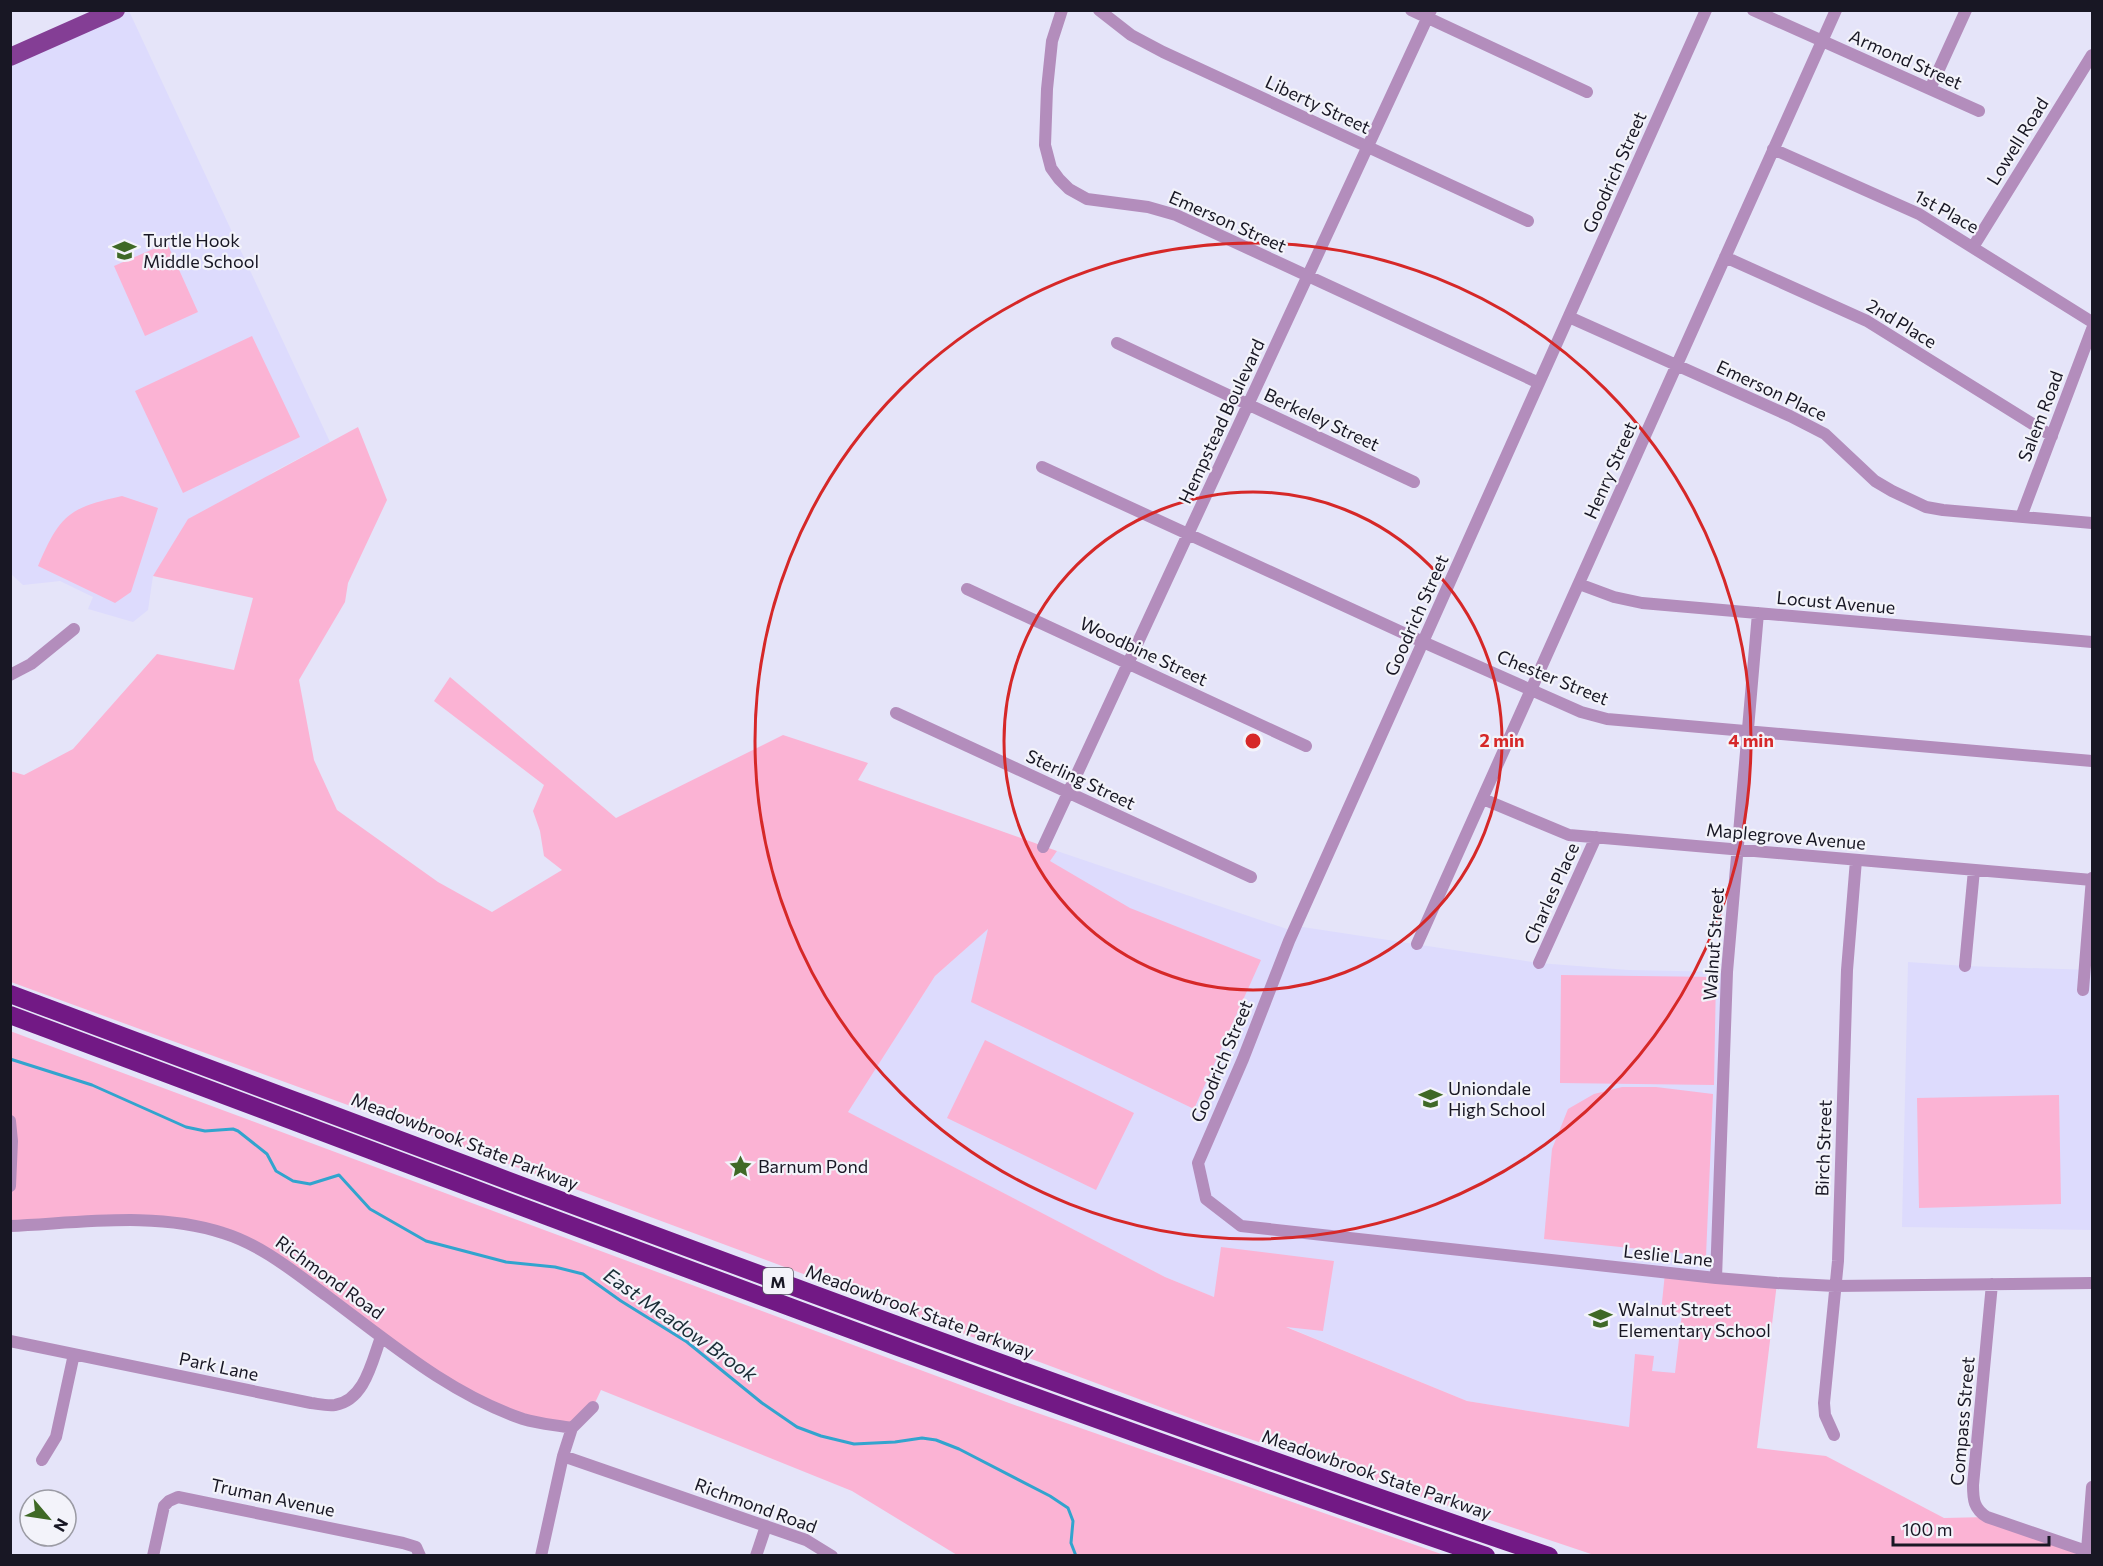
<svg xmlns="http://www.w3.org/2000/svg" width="2103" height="1566" font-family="Commissioner,sans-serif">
<rect width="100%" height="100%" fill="#e5e4f9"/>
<path fill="#dddbfd" d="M 88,11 L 129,11 L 330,442 L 273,472 L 153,576 L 148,610 L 133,622 L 88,609 L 93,597 L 60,581 L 23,585 L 11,574 L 10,57 L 94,19 Z
M 1057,851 L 1293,931 L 1296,926 L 1539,963 L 1628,970 L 1727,972 L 1716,1278 L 1757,1448 L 1467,1401 L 1165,1277 L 847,1112 L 935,976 L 1058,866 L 1049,861 Z
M 1908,962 L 1965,966 L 2092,970 L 2092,1230 L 1902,1227 Z"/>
<path fill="#fbb3d4" d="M 167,243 L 198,312 L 145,336 L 114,266 Z
M 252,336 L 300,437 L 183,493 L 135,391 Z
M 358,427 L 387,500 L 348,583 L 345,602 L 299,680 L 314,760 L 337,810 L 438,882 L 492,912 L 562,870 L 544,856 L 540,831 L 533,811 L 544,785 L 434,701 L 450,677 L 616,818 L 783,735 L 868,763 L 858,780 L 1057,851 L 1050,861 L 1130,908 L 1261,960 L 1194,1109 L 971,1002 L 988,929 L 935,976 L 848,1112 L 1165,1277 L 1214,1297 L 1221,1247 L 1334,1261 L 1323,1331 L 1286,1327 L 1467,1401 L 1629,1427 L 1635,1354 L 1654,1356 L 1652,1371 L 1675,1373 L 1682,1314 L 1661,1312 L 1665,1273 L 1777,1283 L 1757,1448 L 1826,1456 L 1944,1518 L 1987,1517 L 2092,1555 L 1594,1555 L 1214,1427 L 460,1146 L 11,982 L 10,771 L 24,775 L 73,749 L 157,654 L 234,670 L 253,598 L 153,576 L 188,519 Z
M 122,496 L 158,508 L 131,592 L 115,603 L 38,566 C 60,515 68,508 122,496 Z
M 1561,975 L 1716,977 L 1714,1085 L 1560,1083 Z
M 10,1031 L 1009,1403 L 1444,1555 L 957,1555 L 852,1491 L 601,1390 L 593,1407 L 572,1428 L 535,1422 L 469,1395 L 279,1261 L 184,1223 L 11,1226 Z
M 985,1040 L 1134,1113 L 1096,1190 L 947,1118 Z
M 1622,1087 L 1656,1087 L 1713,1094 L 1706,1256 L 1544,1239 L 1552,1149 L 1568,1109 L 1594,1094 Z
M 2059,1095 L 2061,1204 L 1919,1208 L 1917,1098 Z"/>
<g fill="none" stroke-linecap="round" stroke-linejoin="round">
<path stroke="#32a4ce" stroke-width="3" d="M 10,1059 L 92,1085 L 186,1127 L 205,1131 L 233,1129 L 238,1131 L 267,1154 L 276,1171 L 293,1181 L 310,1184 L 339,1175 L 370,1209 L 426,1241 L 506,1262 L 555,1267 L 583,1274 L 621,1301 L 687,1342 L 762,1403 L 797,1427 L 821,1436 L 854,1444 L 895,1442 L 922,1438 L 936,1440 L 959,1449 L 1050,1496 L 1068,1508 L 1073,1521 L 1071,1543 L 1076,1556"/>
<path stroke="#b38dbc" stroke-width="12" d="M 1062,10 L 1052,41 L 1047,89 L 1045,145 L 1051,168 L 1059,179 L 1069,189 L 1087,199 L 1148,207 L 1176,215 L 1539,383
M 1099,10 L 1131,35 L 1163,52 L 1528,221
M 1411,10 L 1587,92
M 1706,10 L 1289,941 L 1243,1059 L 1198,1163 L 1206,1199 L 1241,1226 L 1716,1278 L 1777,1283 L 1835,1286 L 2092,1283
M 1753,10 L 1979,111
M 1930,89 L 1966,10
M 1773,149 L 1919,214 L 2092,322
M 1973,247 L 2092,55
M 1725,257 L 1867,321 L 2052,436
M 1569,317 L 1790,416 L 1825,434 L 1875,481 L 1892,491 L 1926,507 L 1943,510 L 2092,523
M 1117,343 L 1414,482
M 1042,467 L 1423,642 L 1581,712 L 1607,719 L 2092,761
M 2021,517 L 2092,329
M 1579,584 L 1614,597 L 1642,603 L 2092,642
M 967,589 L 1306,746
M 10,675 L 31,664 L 74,629
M 896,713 L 1251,877
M 1483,799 L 1569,835 L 2092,880
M 1043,847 L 1431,10
M 1417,944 L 1836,10
M 1539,963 L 1596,837
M 1965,966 L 1974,870
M 2083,990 L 2092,878
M 10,1121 L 12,1141 L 10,1186
M 10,1226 C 79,1223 157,1211 223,1233 C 262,1245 294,1272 327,1296 C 389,1342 449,1394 523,1419 C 539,1424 556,1425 572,1428
M 1716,1278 L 1727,972 L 1758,613
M 1992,1284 L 1973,1485 C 1973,1500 1974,1509 1987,1517 L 2092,1553
M 10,1341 L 311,1403 C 319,1404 327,1406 335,1405 C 365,1400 372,1361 381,1337
M 1834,1435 L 1825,1415 L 1824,1403 L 1838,1261 L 1847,970 L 1856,860
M 563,1456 L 806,1540 L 832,1556
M 42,1460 L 56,1437 L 74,1354
M 2087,1550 L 2092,1487
M 153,1556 L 164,1506 L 169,1501 L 178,1497 L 403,1543 L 416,1547 L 420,1556
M 541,1556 L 563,1456 L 572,1428 L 593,1407
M 756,1556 L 766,1526"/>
<path stroke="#843e95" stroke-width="18" d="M 10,57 L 116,10"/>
<path stroke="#721985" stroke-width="18" d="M 10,994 C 522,1185 1032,1381 1549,1556
M 10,1015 C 501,1198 990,1387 1486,1556"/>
</g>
<g fill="none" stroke="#d62828" stroke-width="3">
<circle cx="1253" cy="741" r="249"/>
<circle cx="1253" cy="741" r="498"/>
</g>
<defs>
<symbol id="school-bare" viewBox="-9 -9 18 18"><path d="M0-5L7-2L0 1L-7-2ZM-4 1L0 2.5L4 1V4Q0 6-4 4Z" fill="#3f6926" stroke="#f3f3fa" stroke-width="2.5" paint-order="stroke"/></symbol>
<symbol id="sight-bare" viewBox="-9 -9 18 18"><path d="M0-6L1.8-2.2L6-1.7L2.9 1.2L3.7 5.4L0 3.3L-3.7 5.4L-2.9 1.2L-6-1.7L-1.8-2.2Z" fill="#3f6926" stroke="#f3f3fa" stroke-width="2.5" paint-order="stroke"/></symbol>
</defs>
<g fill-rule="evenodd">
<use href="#school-bare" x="108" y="234" width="33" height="33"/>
<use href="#school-bare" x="1414" y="1082" width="33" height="33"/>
<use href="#sight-bare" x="724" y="1150" width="33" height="33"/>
<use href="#school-bare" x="1584" y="1302" width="33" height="33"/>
</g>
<g text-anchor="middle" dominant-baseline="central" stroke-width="4.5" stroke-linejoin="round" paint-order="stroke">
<rect fill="#f3f3fa" stroke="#5a5964" stroke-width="1.5" x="763" y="1268" width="30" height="26" rx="4.5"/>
<g font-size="16" font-weight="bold" fill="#181724">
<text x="778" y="1281">M</text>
</g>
<g font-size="18" fill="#181724" stroke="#f3f3fa">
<text transform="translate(1906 59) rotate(24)">Armond Street</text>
<text transform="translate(1318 104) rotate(25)">Liberty Street</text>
<text transform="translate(2017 141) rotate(-58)">Lowell Road</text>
<text transform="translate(1614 172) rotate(-66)">Goodrich Street</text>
<text transform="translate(1947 211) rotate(29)">1st Place</text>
<text transform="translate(1228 221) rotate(24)">Emerson Street</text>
<text transform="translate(1902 323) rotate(31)">2nd Place</text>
<text transform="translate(1772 390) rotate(25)">Emerson Place</text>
<text transform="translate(2040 416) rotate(-69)">Salem Road</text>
<text transform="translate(1322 419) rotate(25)">Berkeley Street</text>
<text transform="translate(1221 421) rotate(-65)">Hempstead Boulevard</text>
<text transform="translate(1610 470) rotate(-66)">Henry Street</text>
<text transform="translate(1836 602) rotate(5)">Locust Avenue</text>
<text transform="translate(1416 615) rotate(-66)">Goodrich Street</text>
<text transform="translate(1144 651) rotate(25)">Woodbine Street</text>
<text transform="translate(1553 677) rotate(22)">Chester Street</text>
<text transform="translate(1081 779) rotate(25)">Sterling Street</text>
<text transform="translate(1786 836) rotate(5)">Maplegrove Avenue</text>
<text transform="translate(1551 893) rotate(-66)">Charles Place</text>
<text transform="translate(1713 944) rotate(-86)">Walnut Street</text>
<text transform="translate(1221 1061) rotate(-67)">Goodrich Street</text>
<text transform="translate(465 1141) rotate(21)">Meadowbrook State Parkway</text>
<text transform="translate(1823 1148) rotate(-88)">Birch Street</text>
<text transform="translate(1668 1255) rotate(6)">Leslie Lane</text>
<text transform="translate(330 1277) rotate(36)">Richmond Road</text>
<text transform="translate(920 1311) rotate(20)">Meadowbrook State Parkway</text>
<text transform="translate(219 1366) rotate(12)">Park Lane</text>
<text transform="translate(1962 1421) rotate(-85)">Compass Street</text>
<text transform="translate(1377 1474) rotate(19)">Meadowbrook State Parkway</text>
<text transform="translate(273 1497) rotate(12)">Truman Avenue</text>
<text transform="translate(756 1505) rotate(20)">Richmond Road</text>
</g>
<g font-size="18" fill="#181724" stroke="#f3f3fa" text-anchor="start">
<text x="143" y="240">Turtle Hook<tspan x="143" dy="21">Middle School</tspan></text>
<text x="1448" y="1088">Uniondale<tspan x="1448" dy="21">High School</tspan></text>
<text x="758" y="1166">Barnum Pond</text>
<text x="1618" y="1309">Walnut Street<tspan x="1618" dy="21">Elementary School</tspan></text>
</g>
<g font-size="20" font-style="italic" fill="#1a2d36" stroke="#f3f3fa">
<text transform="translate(681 1324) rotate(35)">East Meadow Brook</text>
</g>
</g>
<circle cx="1253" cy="741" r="9" fill="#d62828" stroke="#f3f3fa" stroke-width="3"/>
<g font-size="18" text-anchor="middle" font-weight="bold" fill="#d62828" stroke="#f3f3fa" stroke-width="4.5" stroke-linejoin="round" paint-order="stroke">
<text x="1502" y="747">2 min</text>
<text x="1751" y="747">4 min</text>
</g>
<rect width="2103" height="1566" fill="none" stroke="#181724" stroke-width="24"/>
<g transform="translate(48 1518) rotate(119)"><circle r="28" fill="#f3f3fa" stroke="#9b9ba4" stroke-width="1.5"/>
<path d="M0-4.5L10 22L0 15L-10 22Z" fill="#3f6926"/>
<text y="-9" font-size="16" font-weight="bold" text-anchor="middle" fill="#181724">N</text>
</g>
<path d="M1893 1536v9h156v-9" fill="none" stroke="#181724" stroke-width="3"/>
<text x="1902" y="1536" font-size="18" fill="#181724" stroke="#f3f3fa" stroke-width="4.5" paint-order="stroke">100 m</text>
</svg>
